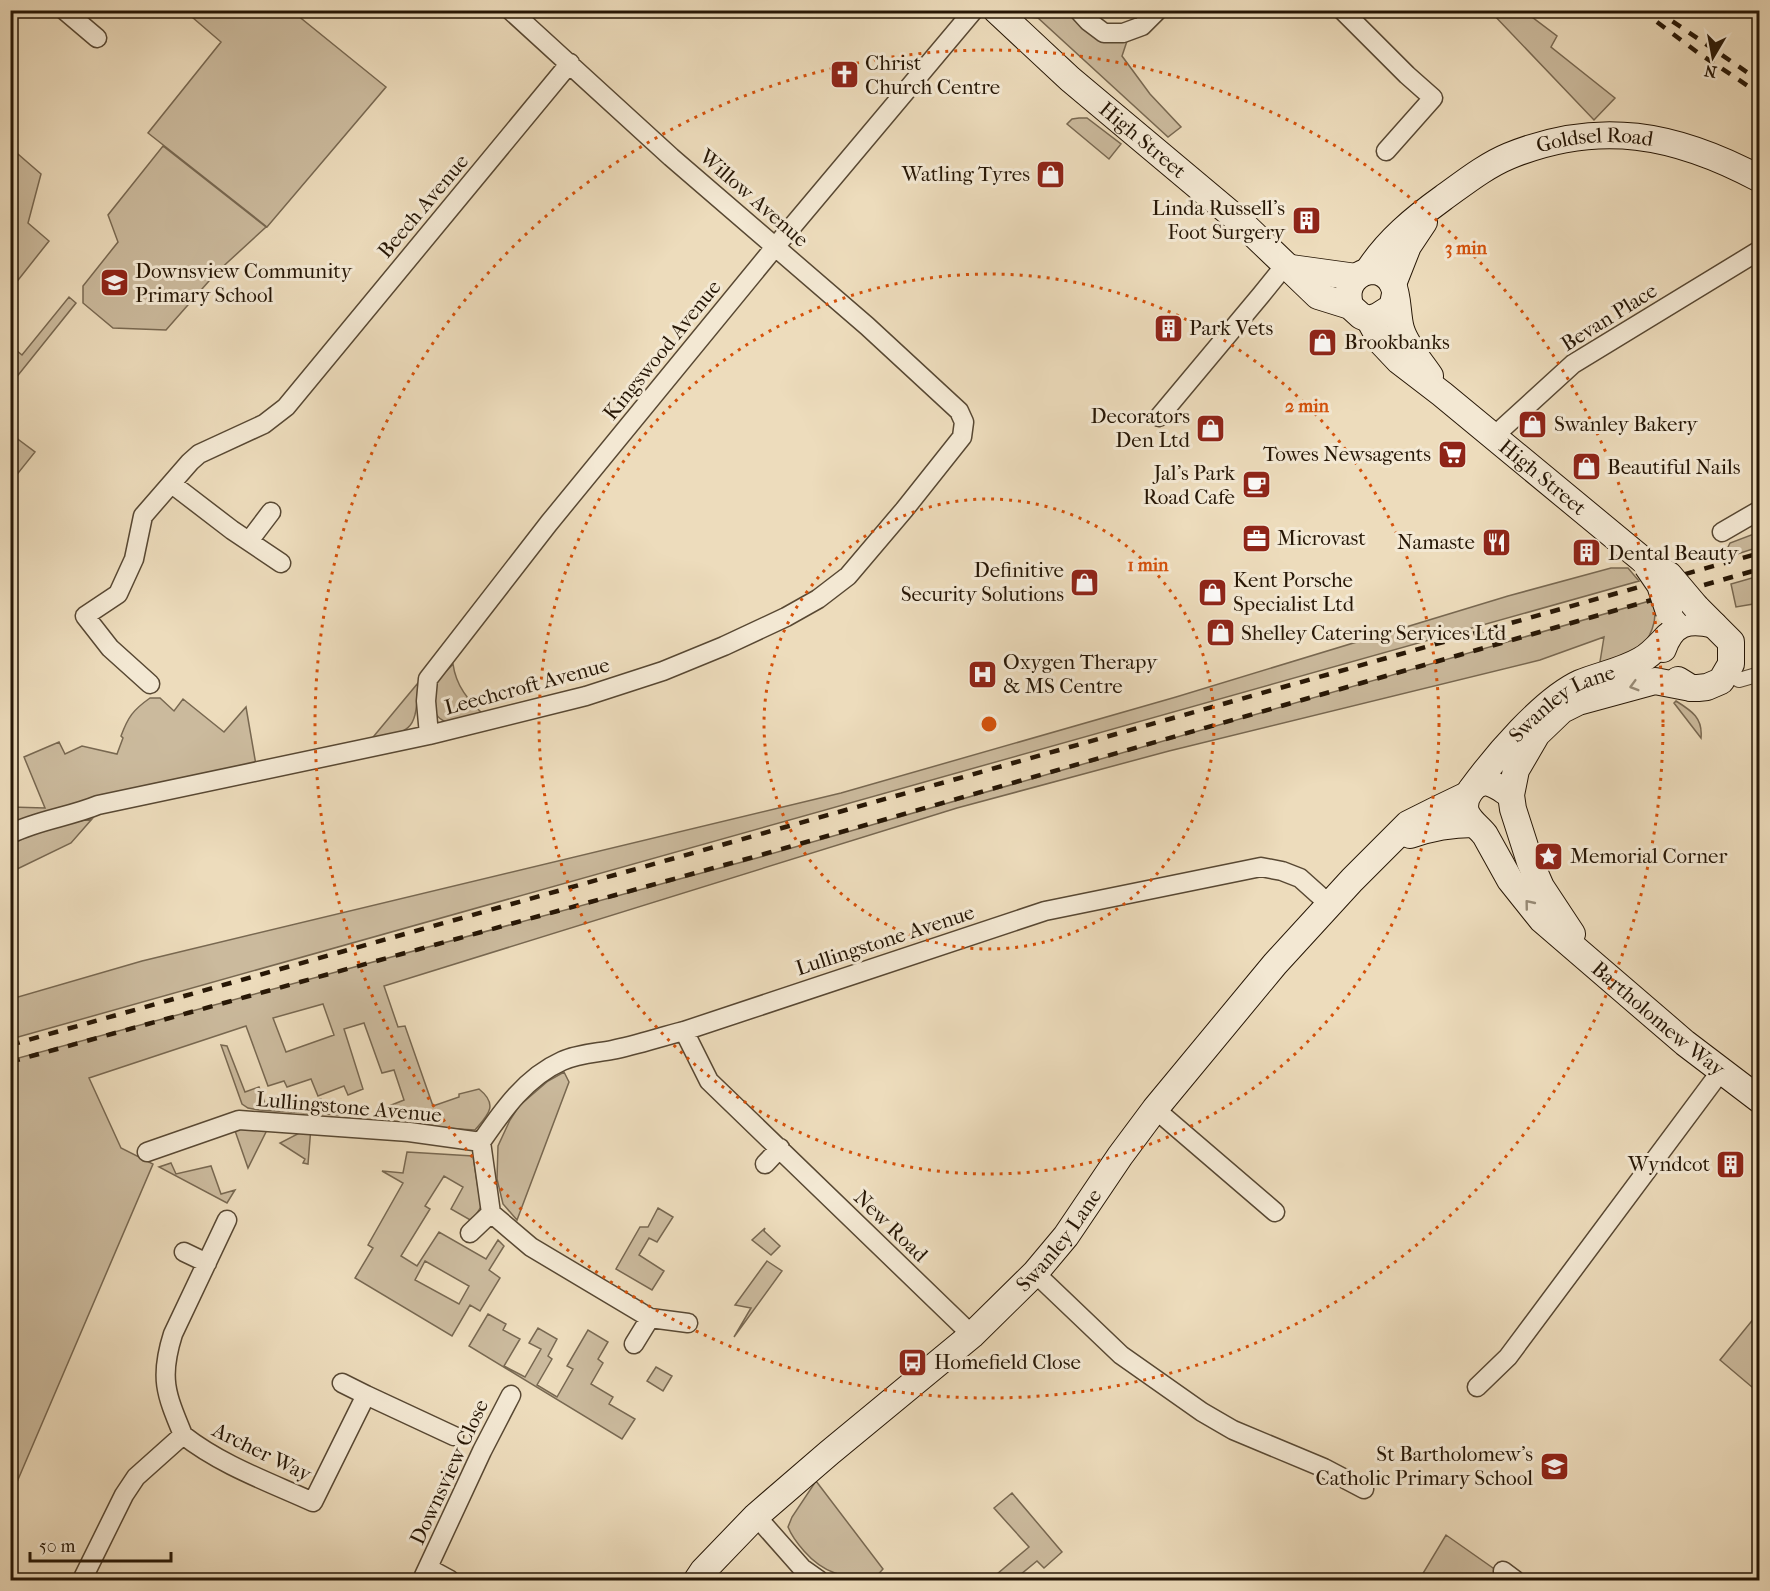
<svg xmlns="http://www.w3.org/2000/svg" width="1770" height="1591" font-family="'IM FELL French Canon',serif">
<rect width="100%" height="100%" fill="#eddcbc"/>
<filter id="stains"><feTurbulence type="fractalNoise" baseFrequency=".00333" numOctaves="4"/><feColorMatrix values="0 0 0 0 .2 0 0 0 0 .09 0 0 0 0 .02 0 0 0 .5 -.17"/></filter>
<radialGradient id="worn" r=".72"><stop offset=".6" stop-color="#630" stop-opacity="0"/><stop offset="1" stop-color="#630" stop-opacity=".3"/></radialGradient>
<path fill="#cbba9d" stroke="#786851" stroke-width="1.5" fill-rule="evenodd" d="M 185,11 L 292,11 L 386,87 L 267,227 L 148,133 L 221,42 Z
M 1015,11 L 1071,11 L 1127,41 L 1122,56 L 1150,94 L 1181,127 L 1168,137 L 1038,18 L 1021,16 Z
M 1490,11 L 1524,11 L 1557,36 L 1551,47 L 1615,98 L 1594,120 Z
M 1079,118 L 1087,118 L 1121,144 L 1109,159 L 1067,124 L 1072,119 Z
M 163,146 L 266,227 L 216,273 L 166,330 L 113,328 L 83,303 L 83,286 L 118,242 L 108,215 Z
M 11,148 L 41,174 L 28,223 L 49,241 L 11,289 Z
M 69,297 L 76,303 L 11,384 L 10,357 L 12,355 L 11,346 L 22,355 Z
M 11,434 L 35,452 L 11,482 L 10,481 Z
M 1759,532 L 1759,547 L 1722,559 L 1730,543 Z
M 1611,568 L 1628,568 L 1639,581 L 11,1039 L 11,999 L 142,961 L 841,793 L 1176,697 L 1508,596 Z
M 1759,576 L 1759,603 L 1736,607 L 1731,584 Z
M 1653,600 C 1659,619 1651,640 1635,653 C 1628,659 1609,664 1599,668 L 1604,637 L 1540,660 L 1169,751 L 957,808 L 384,986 L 398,1027 L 405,1026 L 433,1106 L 459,1097 L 459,1094 L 479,1089 C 499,1105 488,1115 475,1130 L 411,1126 L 411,1111 L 384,1108 L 404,1100 L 394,1070 L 382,1073 L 364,1023 L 344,1029 L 363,1089 L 348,1095 L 344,1086 L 318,1096 L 311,1079 L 287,1087 L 284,1081 L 268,1086 L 246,1026 L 89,1078 L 121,1148 L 153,1164 L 11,1496 L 11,1060 L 757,858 ZM 323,1004 L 334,1035 L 286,1052 L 273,1018 Z
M 453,664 C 456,686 468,700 484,715 C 476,717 459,724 452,723 C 431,721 428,697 437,682 C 441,675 448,670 453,664 Z
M 418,683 C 416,731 414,730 369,742 Z
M 150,698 L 160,698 L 174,711 L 183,699 L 224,732 L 246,707 L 256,765 L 11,826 L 11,807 L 45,808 L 24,757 L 59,742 L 65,754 L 82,746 L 117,754 L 123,738 L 121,736 C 128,717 133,710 150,698 Z
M 1676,701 C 1692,711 1703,718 1701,738 L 1674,703 Z
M 92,819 L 71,843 L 11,872 L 11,844 C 37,832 64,822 92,819 Z
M 221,1045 L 227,1046 L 245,1092 L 259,1087 L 267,1108 L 291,1100 L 293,1108 L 321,1099 L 327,1113 L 351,1105 L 355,1116 L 259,1110 L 248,1108 L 242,1104 Z
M 564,1072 L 569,1082 L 517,1220 L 503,1204 L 497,1179 L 498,1146 L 510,1120 L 519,1106 L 548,1081 Z
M 270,1124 L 248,1168 L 233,1125 Z
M 311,1127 L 308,1164 L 303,1163 L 305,1159 L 280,1143 Z
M 407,1152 L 473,1156 L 481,1207 L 472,1221 L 451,1209 L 463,1187 L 444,1176 L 425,1206 L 430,1209 L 401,1256 L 417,1266 L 439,1232 L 486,1259 L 498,1240 L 504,1246 L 489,1270 L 500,1278 L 480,1311 L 470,1305 L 452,1336 L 355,1278 L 373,1248 L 368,1245 L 403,1183 L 382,1171 L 403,1173 ZM 425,1261 L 469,1286 L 459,1304 L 415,1280 Z
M 171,1163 L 176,1174 L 211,1166 L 221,1194 L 235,1190 L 227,1203 L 159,1167 Z
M 658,1208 L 673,1217 L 657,1242 L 649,1238 L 639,1255 L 664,1271 L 652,1290 L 616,1269 L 640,1227 L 648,1227 Z
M 765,1228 L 764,1231 L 780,1246 L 771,1255 L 752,1240 Z
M 767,1261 L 782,1271 L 734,1337 L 751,1308 L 735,1305 Z
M 1759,1312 L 1759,1393 L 1720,1360 Z
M 488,1314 L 506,1324 L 503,1330 L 520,1339 L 504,1366 L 525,1377 L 541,1349 L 529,1343 L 538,1328 L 557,1339 L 548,1356 L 552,1359 L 537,1385 L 557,1397 L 573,1369 L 567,1366 L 588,1330 L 608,1342 L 598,1359 L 603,1363 L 591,1384 L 613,1397 L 609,1404 L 635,1419 L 622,1439 L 469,1346 Z
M 656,1367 L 672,1376 L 663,1391 L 647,1381 Z
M 816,1481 L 883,1569 L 873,1580 C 843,1577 824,1574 804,1551 C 797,1543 792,1537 788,1527 L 792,1517 Z
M 1012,1493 L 1062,1552 L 1044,1568 L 1037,1561 L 1014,1580 L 990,1580 L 1029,1547 L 994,1508 Z
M 1446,1535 L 1510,1580 L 1419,1580 Z"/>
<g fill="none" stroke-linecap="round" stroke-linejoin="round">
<defs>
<path id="pedestrian" d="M 1727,673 L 1739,680 L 1760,674"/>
<path id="minor" d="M 64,10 L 97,38
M 1078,10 L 1088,21 L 1104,33 L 1123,33 L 1142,26 L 1158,10
M 1342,10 L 1407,75 L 1433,98 L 1386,151
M 1159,417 L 1261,295 L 1286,264
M 1493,437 L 1573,364 L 1760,250
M 172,484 L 232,530 L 281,563
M 1722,532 L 1760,510
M 249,541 L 271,512
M 150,684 L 110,648 L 85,616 L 118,594 L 134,559 L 143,516 L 190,462 L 199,454 L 264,424 L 286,407 L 570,63
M 429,735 L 426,701 L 428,679 L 549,523 L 775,247 L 974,10
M 10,834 C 38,820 69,817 98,805 L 429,735 L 586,696 L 663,671 L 724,646 L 786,617 L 818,599 L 848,576 L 904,510 L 962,437 L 964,422 L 959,411 L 867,326 L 671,157 L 510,10
M 684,1031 L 709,1081 L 972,1335
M 1155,1109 L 1275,1212
M 481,1142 L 491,1213 L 531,1247 L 650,1318 L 688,1323
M 147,1152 L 239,1120 L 409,1132 L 481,1142 C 503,1110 526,1077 562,1061 C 577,1054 596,1053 612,1050 C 637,1045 660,1037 684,1031 L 1045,911 L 1261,867 L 1282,871 L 1300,878 L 1329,904
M 765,1164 L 780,1148
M 470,1233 L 491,1213
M 184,1252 L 207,1263
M 1035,1273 L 1121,1355 L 1202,1412 L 1233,1430 L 1324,1468 L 1364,1489
M 634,1344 L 650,1318
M 342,1383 L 366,1395
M 1477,1387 L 1508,1357 L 1721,1071
M 183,1435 C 166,1394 159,1378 173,1334 L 227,1220
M 756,1516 L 802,1568 L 819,1580
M 428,1568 L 450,1580
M 1503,1571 L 1515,1580
M 82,1580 L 124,1495 L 136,1477 L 183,1435 C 221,1465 269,1482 313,1502 L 366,1395 L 454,1436
M 422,1580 L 482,1451 L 511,1395"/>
<g id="secondary">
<path id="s1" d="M 996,10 L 1070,79 L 1243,224 L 1318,296 L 1350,306 L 1361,316 L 1369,319 L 1378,316 L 1389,309 L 1393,304 L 1395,294"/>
<path d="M 1291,268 L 1356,277"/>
<path id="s2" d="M 1368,271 C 1387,241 1415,218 1443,198 C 1464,183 1485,166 1509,156 C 1599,119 1676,134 1760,179"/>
<path d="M 1393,284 L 1408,246 L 1424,222"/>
<path d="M 1350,306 C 1348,297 1347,288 1354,280 C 1359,274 1366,271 1374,271 C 1402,274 1395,309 1401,329 C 1406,346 1420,361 1430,376"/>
<path id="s3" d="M 1369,319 L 1382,343 L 1399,361 L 1442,394 L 1643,560"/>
<path d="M 1663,649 C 1672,623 1688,618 1714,625"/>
<path d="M 1678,680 L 1691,688 L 1698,688 L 1707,687 L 1721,681 L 1731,664 L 1731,642 L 1696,607"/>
<path id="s4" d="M 1471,790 C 1495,757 1543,700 1580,683 C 1600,675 1622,671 1641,660 C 1651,655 1660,644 1668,636"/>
<path id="s5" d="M 1511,795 C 1504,791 1497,785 1489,783 C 1474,779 1462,799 1466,812 C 1470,822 1479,827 1485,835 L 1510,880 L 1542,920 L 1685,1043 L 1760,1100"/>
<path d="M 1410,835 C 1430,828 1451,824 1473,824"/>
<path d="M 1572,934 L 1541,887 L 1530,862 L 1513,809 L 1511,795 L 1516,770 L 1537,734 L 1562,710 L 1578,702 L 1655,681 L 1691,688"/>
<path id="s6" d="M 697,1580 L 703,1571 L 756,1516 L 829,1453 L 972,1335 L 1035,1273 L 1066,1236 L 1120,1156 L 1155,1109 L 1275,964 L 1352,880 L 1408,824 L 1436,810 L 1467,795"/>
</g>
</defs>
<use href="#pedestrian" stroke="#584833" stroke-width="16"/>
<use href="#minor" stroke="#584833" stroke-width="21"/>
<use href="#secondary" stroke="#261605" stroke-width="28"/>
<use href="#pedestrian" stroke="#f3e8d3" stroke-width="14"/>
<use href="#minor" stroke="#f3e8d3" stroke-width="18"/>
<use href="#secondary" stroke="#f3e8d3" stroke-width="26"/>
<path stroke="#261605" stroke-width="4.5" stroke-dasharray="10 10" stroke-linecap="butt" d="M 1641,10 L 1697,52 L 1760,94
M 1656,10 L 1760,81
M 10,1045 L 1760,553
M 10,1062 L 757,856 L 1760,569"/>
<defs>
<path id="secondary-bridge" d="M 1643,560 L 1669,575 L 1696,607
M 1647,566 L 1660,585 L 1669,612"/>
</defs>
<use href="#secondary-bridge" stroke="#261605" stroke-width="28" stroke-linecap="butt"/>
<use href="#secondary-bridge" stroke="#f3e8d3" stroke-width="26"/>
</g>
<defs><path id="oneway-chevron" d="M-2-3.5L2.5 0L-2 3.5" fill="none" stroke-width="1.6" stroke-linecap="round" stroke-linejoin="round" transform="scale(1.5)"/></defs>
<g stroke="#978a76">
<use href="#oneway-chevron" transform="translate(1634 686) rotate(164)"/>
<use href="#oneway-chevron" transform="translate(1529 904) rotate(-129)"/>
</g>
<g fill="none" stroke="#d5520b" stroke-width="3" stroke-dasharray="3 6">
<circle cx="989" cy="724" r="225"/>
<circle cx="989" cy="724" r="450"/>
<circle cx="989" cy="724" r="674"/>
</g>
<defs>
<symbol id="church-square" viewBox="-11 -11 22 22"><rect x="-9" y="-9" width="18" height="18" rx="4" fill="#8f2418" stroke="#f3e8d3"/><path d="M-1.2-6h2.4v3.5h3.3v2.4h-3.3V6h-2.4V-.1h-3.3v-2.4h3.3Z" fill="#fff"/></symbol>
<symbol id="shop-square" viewBox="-11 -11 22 22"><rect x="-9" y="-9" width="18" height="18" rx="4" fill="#8f2418" stroke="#f3e8d3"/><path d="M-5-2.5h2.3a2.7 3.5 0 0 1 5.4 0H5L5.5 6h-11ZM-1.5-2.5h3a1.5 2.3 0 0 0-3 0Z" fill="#fff"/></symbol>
<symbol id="building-square" viewBox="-11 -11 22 22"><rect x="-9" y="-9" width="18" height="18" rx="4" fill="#8f2418" stroke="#f3e8d3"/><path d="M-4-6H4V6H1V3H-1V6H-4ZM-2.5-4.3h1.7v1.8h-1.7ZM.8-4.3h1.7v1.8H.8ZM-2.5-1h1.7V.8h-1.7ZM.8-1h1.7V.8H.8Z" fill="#fff"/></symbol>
<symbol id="school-square" viewBox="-11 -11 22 22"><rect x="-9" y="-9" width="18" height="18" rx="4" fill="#8f2418" stroke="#f3e8d3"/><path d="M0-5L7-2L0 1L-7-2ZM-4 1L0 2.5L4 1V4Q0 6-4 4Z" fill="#fff"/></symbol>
<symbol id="supermarket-square" viewBox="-11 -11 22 22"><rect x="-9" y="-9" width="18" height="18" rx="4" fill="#8f2418" stroke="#f3e8d3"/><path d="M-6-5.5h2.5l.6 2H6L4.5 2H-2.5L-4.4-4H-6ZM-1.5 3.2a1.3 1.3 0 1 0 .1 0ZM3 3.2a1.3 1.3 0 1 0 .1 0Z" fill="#fff"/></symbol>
<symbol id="cafe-square" viewBox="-11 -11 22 22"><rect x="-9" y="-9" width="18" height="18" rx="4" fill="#8f2418" stroke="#f3e8d3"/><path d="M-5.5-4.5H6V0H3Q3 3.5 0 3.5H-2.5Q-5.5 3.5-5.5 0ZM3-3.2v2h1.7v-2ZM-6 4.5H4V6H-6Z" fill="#fff"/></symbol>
<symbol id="office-square" viewBox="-11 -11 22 22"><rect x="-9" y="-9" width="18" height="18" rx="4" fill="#8f2418" stroke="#f3e8d3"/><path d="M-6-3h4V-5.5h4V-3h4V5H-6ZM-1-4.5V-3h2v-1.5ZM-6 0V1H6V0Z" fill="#fff"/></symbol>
<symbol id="restaurant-square" viewBox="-11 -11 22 22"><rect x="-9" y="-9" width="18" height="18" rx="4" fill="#8f2418" stroke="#f3e8d3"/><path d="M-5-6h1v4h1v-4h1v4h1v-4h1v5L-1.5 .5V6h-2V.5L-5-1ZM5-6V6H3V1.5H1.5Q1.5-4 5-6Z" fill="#fff"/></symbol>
<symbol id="hospital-square" viewBox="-11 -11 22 22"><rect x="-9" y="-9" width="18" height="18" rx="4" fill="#8f2418" stroke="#f3e8d3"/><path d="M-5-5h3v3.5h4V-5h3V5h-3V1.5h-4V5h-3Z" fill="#fff"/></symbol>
<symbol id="sight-square" viewBox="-11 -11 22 22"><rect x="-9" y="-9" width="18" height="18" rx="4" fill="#8f2418" stroke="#f3e8d3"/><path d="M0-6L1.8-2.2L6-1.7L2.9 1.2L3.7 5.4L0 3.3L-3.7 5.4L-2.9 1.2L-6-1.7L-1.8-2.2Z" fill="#fff"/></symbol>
<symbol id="bus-square" viewBox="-11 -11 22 22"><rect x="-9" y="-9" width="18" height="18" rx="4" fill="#8f2418" stroke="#f3e8d3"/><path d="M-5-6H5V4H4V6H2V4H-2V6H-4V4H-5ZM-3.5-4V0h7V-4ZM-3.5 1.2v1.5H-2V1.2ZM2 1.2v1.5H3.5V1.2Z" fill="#fff"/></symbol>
</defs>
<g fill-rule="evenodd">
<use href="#church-square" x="828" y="58" width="33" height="33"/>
<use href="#shop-square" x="1034" y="158" width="33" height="33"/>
<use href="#building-square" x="1290" y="204" width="33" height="33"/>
<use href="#school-square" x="98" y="266" width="33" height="33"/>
<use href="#building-square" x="1152" y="312" width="33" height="33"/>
<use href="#shop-square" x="1306" y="326" width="33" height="33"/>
<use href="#shop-square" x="1516" y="408" width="33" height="33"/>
<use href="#shop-square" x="1194" y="412" width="33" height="33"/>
<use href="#supermarket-square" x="1436" y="438" width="33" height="33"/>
<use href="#shop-square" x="1570" y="450" width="33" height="33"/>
<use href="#cafe-square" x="1240" y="468" width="33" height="33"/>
<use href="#office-square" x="1240" y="522" width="33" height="33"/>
<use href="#restaurant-square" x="1480" y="526" width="33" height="33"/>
<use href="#building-square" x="1570" y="536" width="33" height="33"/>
<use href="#shop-square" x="1068" y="566" width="33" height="33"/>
<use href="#shop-square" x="1196" y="576" width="33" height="33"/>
<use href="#shop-square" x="1204" y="616" width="33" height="33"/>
<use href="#hospital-square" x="966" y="658" width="33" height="33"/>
<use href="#sight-square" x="1532" y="840" width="33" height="33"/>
<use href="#building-square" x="1714" y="1148" width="33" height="33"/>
<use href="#bus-square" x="896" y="1346" width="33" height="33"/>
<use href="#school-square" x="1538" y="1450" width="33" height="33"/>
</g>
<g text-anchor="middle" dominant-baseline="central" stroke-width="6" stroke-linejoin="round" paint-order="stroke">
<g font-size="21" fill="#261605" stroke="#f3e8d3" text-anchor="start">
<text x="865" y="63">Christ<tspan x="865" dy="24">Church Centre</tspan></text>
<text x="1030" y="174" text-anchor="end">Watling Tyres</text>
<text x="1285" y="208" text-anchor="end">Linda Russell's<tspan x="1285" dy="24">Foot Surgery</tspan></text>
<text x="135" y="271">Downsview Community<tspan x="135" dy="24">Primary School</tspan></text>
<text x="1189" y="328">Park Vets</text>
<text x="1344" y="342">Brookbanks</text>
<text x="1190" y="416" text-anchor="end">Decorators<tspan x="1190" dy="24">Den Ltd</tspan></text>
<text x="1554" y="424">Swanley Bakery</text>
<text x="1431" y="454" text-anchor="end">Towes Newsagents</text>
<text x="1607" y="467">Beautiful Nails</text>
<text x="1235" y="473" text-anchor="end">Jal's Park<tspan x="1235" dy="24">Road Cafe</tspan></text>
<text x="1277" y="538">Microvast</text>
<text x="1475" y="542" text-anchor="end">Namaste</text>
<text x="1608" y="553">Dental Beauty</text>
<text x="1064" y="570" text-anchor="end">Definitive<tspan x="1064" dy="24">Security Solutions</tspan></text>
<text x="1233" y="580">Kent Porsche<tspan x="1233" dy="24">Specialist Ltd</tspan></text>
<text x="1241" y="633">Shelley Catering Services Ltd</text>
<text x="1003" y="662">Oxygen Therapy<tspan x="1003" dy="24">&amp; MS Centre</tspan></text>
<text x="1570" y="856">Memorial Corner</text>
<text x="1710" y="1164" text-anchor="end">Wyndcot</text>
<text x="934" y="1362">Homefield Close</text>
<text x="1533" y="1454" text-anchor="end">St Bartholomew's<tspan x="1533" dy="24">Catholic Primary School</tspan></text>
</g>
<g font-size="21" fill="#261605" stroke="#f3e8d3">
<text stroke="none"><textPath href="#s1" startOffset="196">High Street</textPath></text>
<text stroke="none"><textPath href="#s2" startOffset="272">Goldsel Road</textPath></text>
<text transform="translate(754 198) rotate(41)">Willow Avenue</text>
<text transform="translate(423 206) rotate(-50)">Beech Avenue</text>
<text transform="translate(1609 317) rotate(-32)">Bevan Place</text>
<text transform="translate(662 350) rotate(-51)">Kingswood Avenue</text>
<text stroke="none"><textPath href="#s3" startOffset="237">High Street</textPath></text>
<text transform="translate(527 686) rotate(-15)">Leechcroft Avenue</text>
<text stroke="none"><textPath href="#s4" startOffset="128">Swanley Lane</textPath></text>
<text transform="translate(885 940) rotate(-18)">Lullingstone Avenue</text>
<text stroke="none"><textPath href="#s5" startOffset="354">Bartholomew Way</textPath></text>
<text transform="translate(349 1107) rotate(5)">Lullingstone Avenue</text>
<text transform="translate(891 1226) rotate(44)">New Road</text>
<text stroke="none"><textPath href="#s6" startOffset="498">Swanley Lane</textPath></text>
<text transform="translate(262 1452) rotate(26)">Archer Way</text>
<text transform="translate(449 1472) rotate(-65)">Downsview Close</text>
</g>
</g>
<circle cx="989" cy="724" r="9" fill="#d5520b" stroke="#f3e8d3" stroke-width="3"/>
<g font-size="18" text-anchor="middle" font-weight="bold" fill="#d5520b" stroke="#f3e8d3" stroke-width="6" stroke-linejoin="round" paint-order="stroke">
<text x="1466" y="254">3 min</text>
<text x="1307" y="412">2 min</text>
<text x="1148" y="571">1 min</text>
</g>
<rect width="1770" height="1591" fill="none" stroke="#eddcbc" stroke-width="36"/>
<rect x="12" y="12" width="1746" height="1567" fill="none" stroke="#261605" stroke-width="3"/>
<rect x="18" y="18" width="1734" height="1555" fill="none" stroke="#261605" stroke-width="1.5"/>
<g transform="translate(1713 57) rotate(190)" stroke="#f3e8d3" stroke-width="4.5" paint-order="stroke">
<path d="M0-4.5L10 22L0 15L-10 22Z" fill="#261605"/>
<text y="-9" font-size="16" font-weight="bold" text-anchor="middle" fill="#261605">N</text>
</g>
<path d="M30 1552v9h141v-9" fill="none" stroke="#261605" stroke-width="3"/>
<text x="39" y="1552" font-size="18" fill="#261605" stroke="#f3e8d3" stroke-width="4.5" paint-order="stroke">50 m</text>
<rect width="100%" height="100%" filter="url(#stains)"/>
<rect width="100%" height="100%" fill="url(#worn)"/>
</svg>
